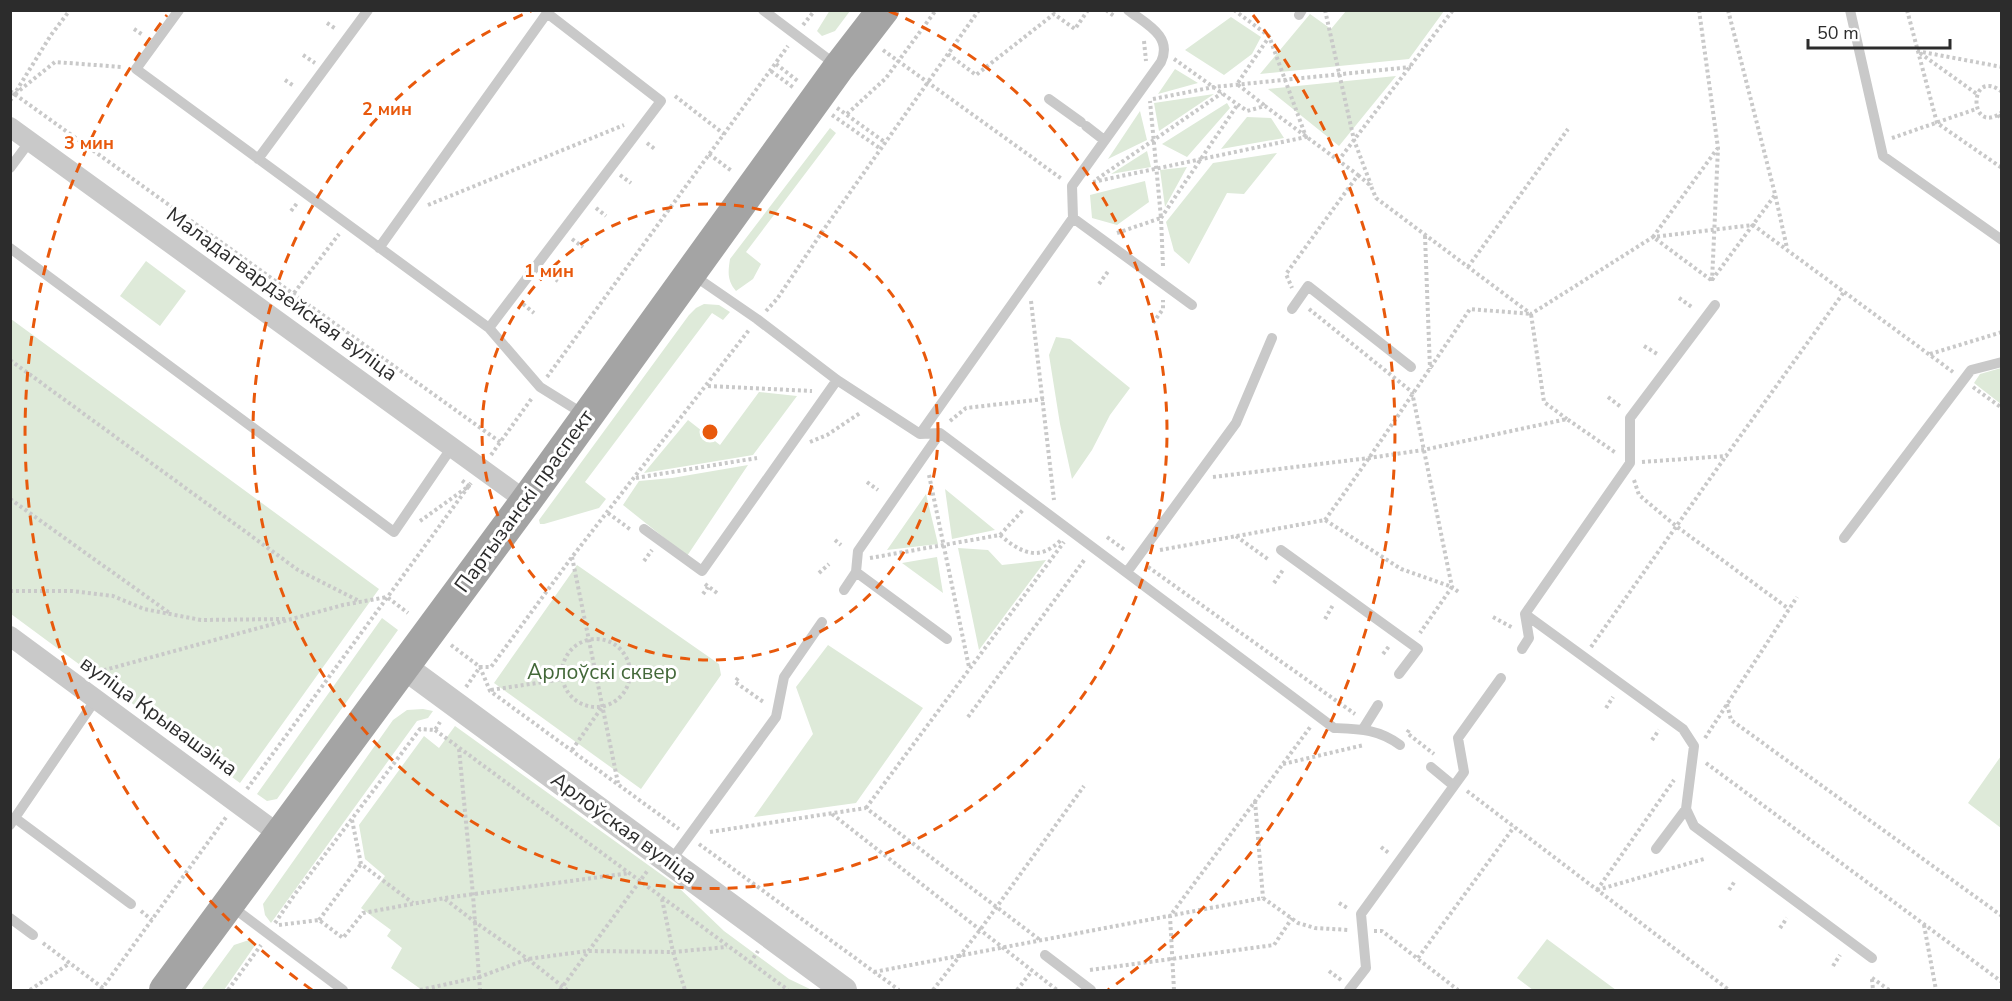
<svg xmlns="http://www.w3.org/2000/svg" width="2012" height="1001" font-family="'Nunito Sans',sans-serif">
<rect width="100%" height="100%" fill="#fff"/>
<path fill="#deead9" d="M 830,10 L 850,11 L 835,31 L 822,36 L 817,31 Z
M 1346,11 L 1444,11 L 1409,59 L 1260,74 L 1310,14 L 1331,29 Z
M 1231,17 L 1261,37 L 1252,54 L 1224,75 L 1185,50 Z
M 1175,69 L 1198,83 L 1158,94 Z
M 1396,76 L 1339,146 L 1268,89 Z
M 1214,94 L 1159,131 L 1154,103 Z
M 1227,103 L 1230,108 L 1187,157 L 1162,144 Z
M 1140,111 L 1147,140 L 1108,159 Z
M 1247,117 L 1271,118 L 1284,138 L 1221,149 Z
M 830,128 L 836,133 L 746,252 L 761,264 L 753,279 L 736,291 C 727,280 728,272 730,259 Z
M 1147,151 L 1151,167 L 1111,174 Z
M 1277,153 L 1244,194 L 1227,193 L 1189,264 L 1174,251 L 1166,222 L 1213,163 Z
M 1187,167 L 1165,207 L 1160,170 Z
M 1145,181 L 1149,202 L 1117,225 L 1092,218 L 1090,195 Z
M 146,261 L 186,291 L 160,326 L 120,296 Z
M 704,304 L 719,305 L 730,312 L 723,320 L 712,313 L 585,482 L 606,499 L 599,508 L 544,524 L 540,524 L 539,520 L 689,315 L 696,308 Z
M 11,319 L 379,589 L 240,783 L 11,614 Z
M 1056,337 L 1070,339 L 1130,388 L 1110,415 L 1092,450 L 1072,479 L 1060,424 L 1049,355 Z
M 2001,368 L 2002,369 L 2001,404 L 1974,383 L 1980,374 Z
M 759,392 L 797,396 L 753,455 L 644,473 L 688,420 L 720,445 Z
M 748,465 L 687,556 L 623,505 L 639,481 L 672,478 Z
M 945,489 L 995,530 L 952,539 Z
M 926,494 L 938,544 L 887,550 Z
M 958,548 L 988,550 L 1002,565 L 1046,560 L 979,650 Z
M 937,557 L 943,593 L 902,563 Z
M 577,565 L 719,664 L 721,675 L 641,789 L 494,683 Z
M 382,618 L 398,630 L 277,799 L 267,801 L 257,794 Z
M 828,645 L 923,708 L 856,803 L 754,817 L 813,734 L 796,687 Z
M 423,709 L 433,711 L 428,718 L 417,721 L 271,923 L 265,915 L 263,904 L 393,720 L 407,710 Z
M 455,726 L 676,885 L 724,931 L 789,979 L 812,990 L 422,990 L 391,968 L 402,948 L 387,936 L 391,930 L 361,908 L 385,876 L 365,859 L 359,825 L 424,736 L 439,748 Z
M 2001,756 L 2001,828 L 1968,803 Z
M 1547,939 L 1616,990 L 1533,990 L 1517,978 Z
M 249,940 L 256,944 L 224,990 L 201,990 L 234,945 Z"/>
<g fill="none" stroke-linecap="round" stroke-linejoin="round">
<path stroke="#c9c9c9" stroke-width="4" stroke-dasharray="3 3" stroke-linecap="butt" d="M 1106,10 L 1114,16
M 1325,10 L 1354,140 L 1371,185
M 1699,10 L 1718,148 L 1712,281
M 1728,10 L 1775,194 L 1787,248
M 1907,10 L 1937,123 L 2002,168
M 327,23 L 336,29
M 803,25 L 815,10
M 134,29 L 143,35
M 1144,41 L 1146,61
M 883,50 L 1062,179
M 1917,51 L 2002,67
M 1920,53 L 1977,94
M 948,54 L 976,75 L 1054,14 L 1075,29 L 1088,10
M 303,55 L 315,63
M 1174,59 L 1247,111 L 1265,106 L 1358,175 L 1286,274 L 1292,288
M 776,64 L 799,82
M 771,71 L 794,88
M 285,80 L 294,86
M 10,91 L 500,442
M 2002,92 C 1968,65 1968,138 2002,112
M 15,94 L 55,62 L 122,67
M 675,96 L 724,134
M 1153,99 L 1214,87 L 1411,67
M 10,101 L 51,35 L 70,10
M 1264,105 L 1237,84 L 1269,37
M 837,108 L 886,143
M 847,114 L 886,78 L 936,10
M 832,115 L 881,149
M 1998,115 L 2002,120
M 1892,138 L 1976,109
M 647,143 L 656,150
M 709,154 L 733,172
M 1338,161 L 1453,10
M 620,175 L 631,183
M 1358,175 L 1371,186 L 1376,198 L 1531,314 L 1653,237 L 1753,225 L 1953,372
M 1097,179 L 1222,93
M 1093,182 L 1306,137 L 1269,36 L 1234,10
M 428,205 L 624,125
M 596,208 L 606,216
M 291,211 L 298,202
M 1117,233 L 1161,218 L 1150,101
M 1425,236 L 1430,369
M 572,239 L 583,247
M 1163,266 L 1161,218 L 1238,104
M 1468,267 L 1568,129
M 546,273 L 558,281
M 1711,280 L 1653,237 L 1717,149
M 1712,280 L 1775,195
M 1099,284 L 1109,270
M 294,293 L 339,234
M 1679,298 L 1693,308
M 1031,301 L 1054,500
M 523,304 L 534,313
M 1309,309 L 1412,392 L 1452,587 L 1460,593
M 766,311 L 777,299 L 822,232 L 979,10
M 1153,323 L 1163,309 L 1163,300
M 1644,346 L 1659,355
M 1930,354 L 2002,332
M 10,360 L 298,570 L 361,602
M 547,377 L 788,46
M 708,386 L 812,391
M 1973,387 L 2002,408
M 1608,397 L 1621,407
M 950,421 L 966,408 L 1044,399
M 810,442 L 827,435 L 860,413
M 491,455 L 532,398
M 1642,462 L 1726,456 L 1844,292
M 929,475 L 969,667
M 1213,477 L 1369,458 L 1423,450 L 1567,419 L 1616,453
M 636,478 L 757,458
M 1634,480 L 1639,495 L 1676,526 L 1789,609
M 867,482 L 878,490
M 10,499 L 171,614
M 608,513 L 631,530
M 1325,520 C 1375,451 1422,380 1470,309 L 1531,314 L 1544,402 L 1567,419
M 420,521 L 469,486 L 460,479
M 1000,535 C 1021,553 1039,562 1061,540
M 1236,536 L 1269,560
M 1107,537 L 1125,550
M 835,540 L 841,545
M 1160,550 L 1325,520 L 1401,569 L 1452,587 L 1420,633
M 572,557 L 618,783
M 870,558 L 1000,535 L 1023,510
M 644,561 L 652,550
M 1148,567 L 1355,714
M 819,573 L 829,564
M 1274,583 L 1283,570
M 705,584 L 717,593
M 10,591 L 72,591 L 113,596 L 144,609 L 201,620 L 286,619
M 703,594 L 708,587
M 1493,617 L 1513,628
M 1325,619 L 1333,605
M562 673a34 34 0 1 1 68 0a34 34 0 1 1-68 0Z
M 451,645 L 480,667 L 490,691 L 679,829
M 1591,647 L 1726,456
M 1383,654 L 1390,645
M 95,678 L 101,671 L 343,605 L 387,597 L 408,613
M 738,678 L 735,682 L 765,703
M 466,687 L 480,667 L 491,667 L 572,557 L 749,330
M 491,690 L 596,674
M 1727,704 L 1731,720 L 2002,916
M 1606,708 L 1613,697
M 968,717 L 1085,559
M 435,730 L 788,990
M 1409,730 L 1407,733 L 1434,754
M 1705,738 L 1797,597
M 1652,740 L 1659,730
M 459,749 L 473,895 L 480,990
M 572,750 L 602,707
M 1706,763 L 2002,982
M 1283,764 L 1364,745
M 247,789 L 471,483
M 1467,791 L 1729,990
M 1255,801 L 1263,898
M 866,808 L 1064,542
M 832,814 L 1057,990
M 352,820 L 361,864 L 413,903
M 710,832 L 866,808 L 1040,940
M 699,844 L 899,990
M 1381,847 L 1390,854
M 1597,890 L 1674,780
M 1597,890 L 1704,859
M 1729,890 L 1735,881
M 445,899 L 475,922 L 528,959 L 567,990
M 662,899 L 673,952 L 685,990
M 1339,903 L 1349,909
M 141,911 L 152,920
M 319,920 L 361,864
M 275,923 L 295,894 L 420,729 L 435,730 L 440,722
M 279,925 L 319,920 L 343,938 L 363,913 L 445,898 L 630,873
M 1924,925 L 1936,990
M 1780,928 L 1787,918
M 1374,931 L 1382,931 L 1458,990
M 43,943 L 103,988
M 1418,958 L 1514,827
M 750,963 L 758,951
M 1833,966 L 1840,955
M 1090,970 L 1274,945 L 1292,918
M 1329,971 L 1341,980
M 874,972 L 1263,898 L 1298,923 L 1315,928 L 1349,930
M 1872,978 L 1889,990
M 1872,979 L 1873,990
M 30,990 L 70,963
M 101,990 L 227,816
M 228,990 L 261,945
M 420,990 L 479,977 L 528,959 L 587,951 L 673,952 L 727,947
M 560,990 L 648,870
M 933,990 L 980,930 L 1084,786
M 1017,990 L 1032,971
M 1174,990 L 1170,916 L 1311,726"/>
<path stroke="#c9c9c9" stroke-width="10" d="M 179,10 L 136,69 L 489,328 L 540,387 L 585,415
M 763,10 L 836,65
M 1850,10 L 1883,156 L 2002,240
M 1299,15 L 1302,10
M 1049,99 L 1081,122
M 1086,126 L 1104,140
M 258,159 L 368,10
M 10,168 L 30,141
M 1073,218 L 1072,186 L 1161,62 C 1173,36 1146,24 1128,10
M 10,248 L 394,532 L 452,447
M 379,248 L 547,13 L 661,101 L 489,328
M 693,275 L 757,319 L 837,380 L 920,434 L 940,433 L 1334,728 C 1360,729 1378,729 1400,745
M 1292,309 L 1308,286 L 1411,367
M 920,434 L 1073,218 L 1192,305
M 644,529 L 702,571 L 837,380
M 1844,538 L 1971,370 L 2002,362
M 1281,550 L 1418,649 L 1399,674
M 856,572 L 947,639
M 1127,572 L 1236,423 L 1272,338
M 844,590 L 856,572 L 858,551 L 940,433
M 1525,614 L 1683,729 L 1694,746 L 1686,809 L 1694,826 L 1872,958
M 1522,649 L 1529,638 L 1525,614 L 1630,463 L 1630,418 L 1715,305
M 1363,729 L 1378,705
M 1431,767 L 1454,786
M 15,818 L 131,904
M 10,825 L 96,699
M 1656,849 L 1686,809
M 670,862 L 776,717 L 784,677 L 822,622
M 231,906 L 343,990
M 10,918 L 33,935
M 1045,955 L 1091,990
M 1349,990 L 1366,968 L 1361,914 L 1464,772 L 1458,738 L 1501,678"/>
<path stroke="#c9c9c9" stroke-width="20" d="M 10,127 L 526,501
M 10,636 L 280,835"/>
<path stroke="#c9c9c9" stroke-width="26" d="M 403,666 L 844,990"/>
<path stroke="#a4a4a4" stroke-width="32" d="M 165,990 L 526,501 L 839,67 L 883,10"/>
</g>
<g fill="none" stroke="#e8590c" stroke-width="3" stroke-dasharray="10 8">
<circle cx="710" cy="432" r="228"/>
<path d="M889 11A457 457 0 1 1 531 11"/>
<path d="M312 990A685 685 0 0 1 167 15M1253 15A685 685 0 0 1 1108 990"/>
</g>
<g text-anchor="middle" dominant-baseline="central" stroke-width="6" stroke-linejoin="round" paint-order="stroke">
<g font-size="21" fill="#2c2c2c" stroke="#fff">
<text transform="translate(282 294) rotate(36)">Маладагвардзейская вуліца</text>
<text transform="translate(524 501) rotate(-54)">Партызанскі праспект</text>
<text transform="translate(159 716) rotate(36)">вуліца Крывашэіна</text>
<text transform="translate(624 828) rotate(36)">Арлоўская вуліца</text>
</g>
<g font-size="21" fill="#436839" stroke="#fff">
<text x="602" y="672">Арлоўскі сквер</text>
</g>
</g>
<circle cx="710" cy="432" r="9" fill="#e8590c" stroke="#fff" stroke-width="3"/>
<g font-size="18" text-anchor="middle" font-weight="bold" fill="#e8590c" stroke="#fff" stroke-width="6" stroke-linejoin="round" paint-order="stroke">
<text x="387" y="115">2 мин</text>
<text x="89" y="149">3 мин</text>
<text x="549" y="277">1 мин</text>
</g>
<rect width="2012" height="1001" fill="none" stroke="#2c2c2c" stroke-width="24"/>
<path d="M1808 39v9h142v-9" fill="none" stroke="#2c2c2c" stroke-width="3"/>
<text x="1817" y="39" font-size="18" fill="#2c2c2c" stroke="#ffffff" stroke-width="4.5" paint-order="stroke">50 m</text>
</svg>
